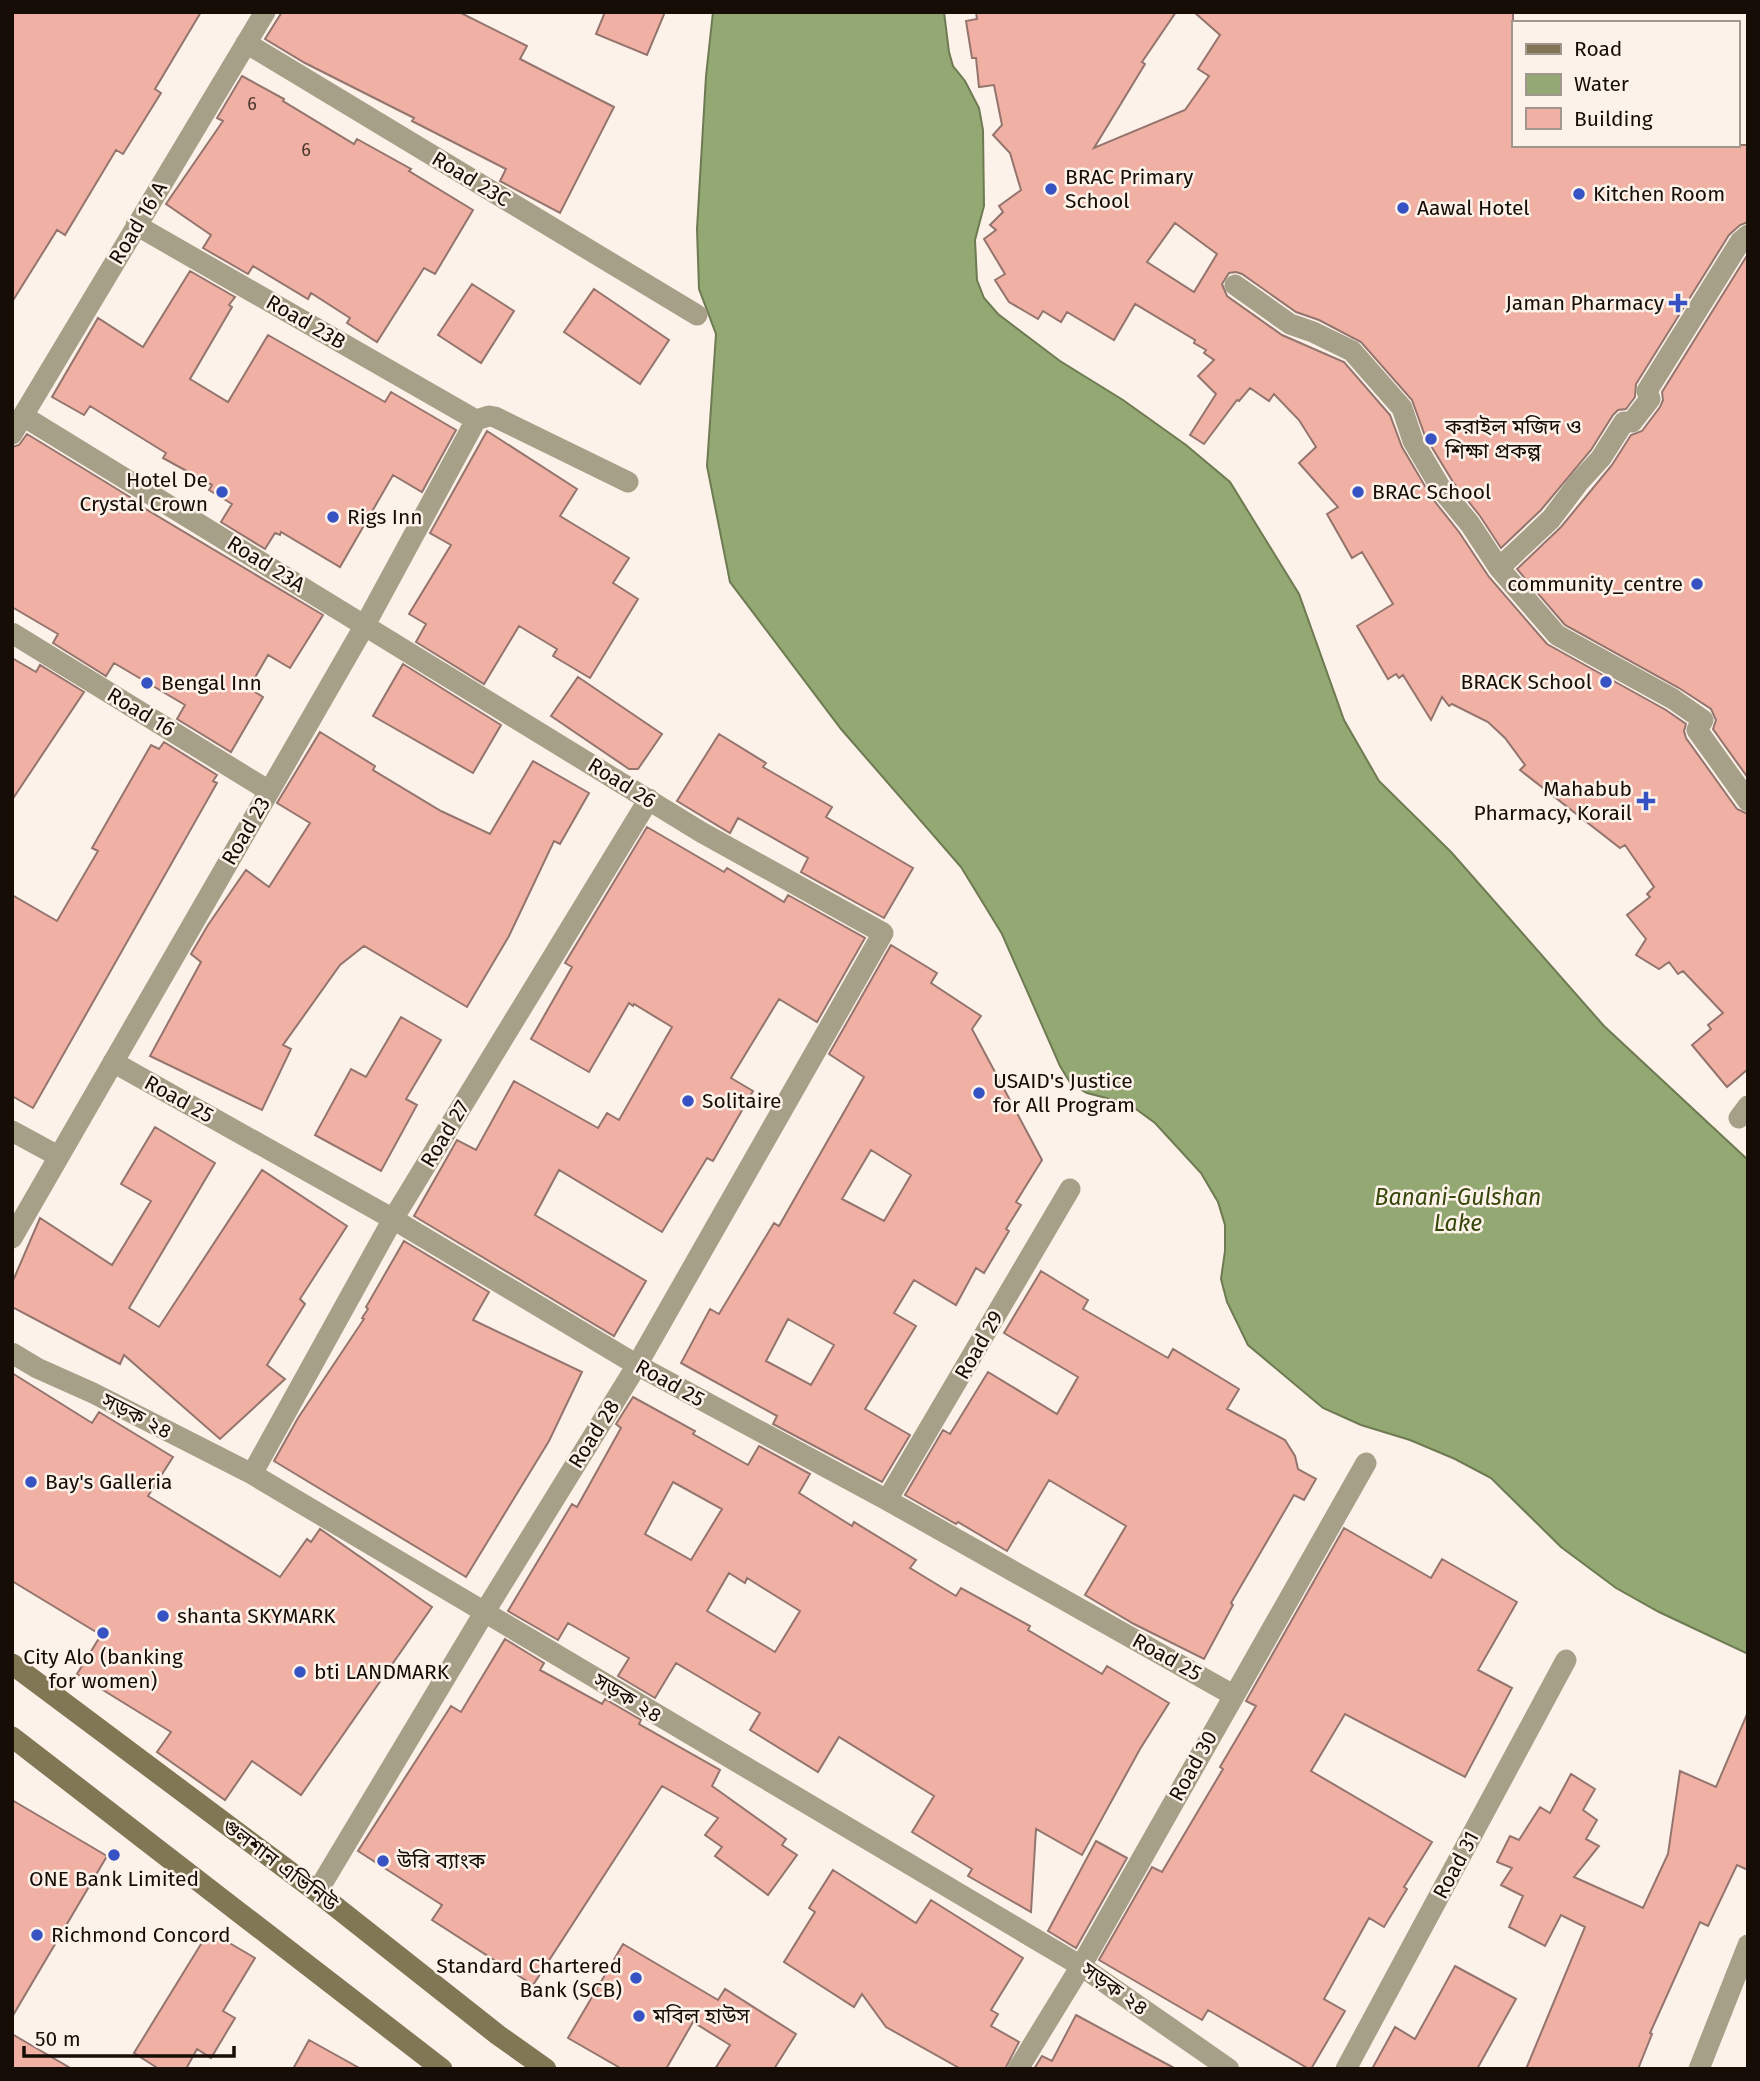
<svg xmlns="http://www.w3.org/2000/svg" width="1760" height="2081" font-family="'Fira Sans','Noto Sans Bengali',sans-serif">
<rect width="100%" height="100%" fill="#fdf2e9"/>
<path fill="#94a873" stroke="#6e7a52" stroke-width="2" d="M 713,12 L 944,12 L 949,52 L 953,66 L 965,81 L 979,108 L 983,130 L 984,206 L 975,240 L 977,280 L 984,298 L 998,314 L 1060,361 L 1123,400 L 1186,445 L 1230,482 L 1299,594 L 1344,720 L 1379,781 L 1452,853 L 1604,1026 L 1748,1160 L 1748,1654 L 1659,1612 L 1616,1588 L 1561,1547 L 1491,1478 L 1455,1459 L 1410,1440 L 1361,1425 L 1323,1408 L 1248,1345 L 1227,1302 L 1221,1279 L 1225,1251 L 1225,1225 L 1218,1202 L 1201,1173 L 1155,1123 L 1129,1104 L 1087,1093 L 1071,1084 L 1060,1066 L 1002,934 L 961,867 L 841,729 L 730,582 L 707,466 L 716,334 L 699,289 L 697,229 L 706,76 Z"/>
<path fill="#f0b1a4" stroke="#94756e" stroke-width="2" fill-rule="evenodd" d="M 12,12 L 201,12 L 155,89 L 161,93 L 123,154 L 116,150 L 65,235 L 57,230 L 12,302 Z
M 282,12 L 459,12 L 527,46 L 520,59 L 614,107 L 560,213 L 500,181 L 506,169 L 412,121 L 414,118 L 305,63 L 265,39 Z
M 605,12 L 665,12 L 647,55 L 596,34 Z
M 976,12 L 1176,12 L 1142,62 L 1145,64 L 1094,148 L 1185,110 L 1209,76 L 1198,69 L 1220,35 L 1194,12 L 1513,12 L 1513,145 L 1748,145 L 1748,222 L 1740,225 L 1729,235 L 1636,384 L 1635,397 L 1626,409 L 1618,410 L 1613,415 L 1591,450 L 1541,510 L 1501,548 L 1480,516 L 1453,482 L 1425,436 L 1412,400 L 1361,342 L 1319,320 L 1296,312 L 1242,274 L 1236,272 L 1229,273 L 1222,284 L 1227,296 L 1282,335 L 1344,362 L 1390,415 L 1402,447 L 1432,498 L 1459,532 L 1489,577 L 1547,644 L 1666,710 L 1686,724 L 1684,731 L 1686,738 L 1737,809 L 1748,814 L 1748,1069 L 1727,1087 L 1692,1045 L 1711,1029 L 1708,1025 L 1723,1013 L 1683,971 L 1678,974 L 1669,962 L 1659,969 L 1636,955 L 1646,939 L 1627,915 L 1650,897 L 1647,894 L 1654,887 L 1625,845 L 1620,848 L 1520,770 L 1525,765 L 1505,738 L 1488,722 L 1452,704 L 1449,706 L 1442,697 L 1431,720 L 1403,675 L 1399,678 L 1396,674 L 1388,679 L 1357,626 L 1393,604 L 1362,552 L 1352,558 L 1327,514 L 1338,507 L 1299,463 L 1316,447 L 1299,420 L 1274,394 L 1269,401 L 1250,388 L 1239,401 L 1237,400 L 1204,444 L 1190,435 L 1216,394 L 1198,376 L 1214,360 L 1204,353 L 1206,350 L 1194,343 L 1195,340 L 1135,304 L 1114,340 L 1067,312 L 1061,322 L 1043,311 L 1038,319 L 1009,302 L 995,280 L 1005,274 L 984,239 L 996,230 L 990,225 L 1003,212 L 999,206 L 1021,190 L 1010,153 L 993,135 L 1002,125 L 994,85 L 979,87 L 976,58 L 972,58 L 966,21 L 977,19 ZM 1175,223 L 1217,254 L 1194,292 L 1147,262 Z
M 242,76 L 284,99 L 283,101 L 354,144 L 357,139 L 411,169 L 409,171 L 473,210 L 435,274 L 424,268 L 377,342 L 347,323 L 350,318 L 311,293 L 308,299 L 253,266 L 248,274 L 203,248 L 211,235 L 166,204 L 223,121 L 217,118 Z
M 1748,254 L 1748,778 L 1713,729 L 1716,720 L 1711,709 L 1679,688 L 1565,625 L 1517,569 L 1561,527 L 1612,465 L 1631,435 L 1642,431 L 1660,407 L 1663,400 L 1662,392 Z
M 190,271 L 235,297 L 229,305 L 232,307 L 190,379 L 228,402 L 268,335 L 385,402 L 391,392 L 456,430 L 422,492 L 393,475 L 340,567 L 281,532 L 280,535 L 275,533 L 265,549 L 221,522 L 232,504 L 209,490 L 212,485 L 163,458 L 166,453 L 90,406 L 84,415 L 52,397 L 98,318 L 143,347 Z
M 472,284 L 514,311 L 481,363 L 438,335 Z
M 594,289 L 669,340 L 640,384 L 564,332 Z
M 487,431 L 577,489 L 560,516 L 629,558 L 613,583 L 638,599 L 590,678 L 553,656 L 557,649 L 519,626 L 484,684 L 416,642 L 426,624 L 409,614 L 451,545 L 430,533 Z
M 27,434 L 130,497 L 129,499 L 323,615 L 290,668 L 268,655 L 249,688 L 263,697 L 231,752 L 177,719 L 185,705 L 114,663 L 106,676 L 53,643 L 58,634 L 12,607 L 12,447 L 19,445 Z
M 12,658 L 36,672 L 40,665 L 84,692 L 12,800 Z
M 403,664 L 501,725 L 473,773 L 373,716 Z
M 578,677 L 662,734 L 638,769 L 629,769 L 551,716 Z
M 320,732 L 375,766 L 373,770 L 441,811 L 490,834 L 533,761 L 589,793 L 560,844 L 554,841 L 509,936 L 467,1007 L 364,946 L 340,965 L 283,1045 L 291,1049 L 262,1110 L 150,1056 L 201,962 L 191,954 L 208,925 L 246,870 L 269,887 L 310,823 L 277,803 Z
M 719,734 L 766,763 L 763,767 L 832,807 L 826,817 L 913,868 L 884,918 L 801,872 L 808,858 L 738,818 L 730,833 L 677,801 Z
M 164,742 L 217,775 L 213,781 L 217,783 L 33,1108 L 12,1096 L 12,895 L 57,921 L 98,851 L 92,848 L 151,745 L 159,749 Z
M 647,827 L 724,872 L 727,868 L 784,902 L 788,895 L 865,938 L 817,1022 L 779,999 L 731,1078 L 753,1091 L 713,1161 L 707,1158 L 662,1232 L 559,1170 L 535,1215 L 646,1281 L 614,1336 L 414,1216 L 457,1140 L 476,1150 L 514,1081 L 598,1128 L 607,1113 L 619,1120 L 672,1027 L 634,1004 L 633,1006 L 629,1003 L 589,1072 L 531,1039 L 572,967 L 565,963 Z
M 891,945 L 937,973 L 931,983 L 981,1016 L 972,1029 L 1042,1160 L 1016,1202 L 1021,1205 L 1006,1229 L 1009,1231 L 984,1273 L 976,1268 L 956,1305 L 914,1280 L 894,1313 L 916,1326 L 865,1409 L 910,1435 L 882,1482 L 773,1424 L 777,1416 L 681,1363 L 710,1309 L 719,1314 L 774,1223 L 779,1226 L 864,1077 L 829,1054 ZM 871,1150 L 911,1175 L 884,1221 L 842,1199 ZM 788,1319 L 834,1345 L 811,1385 L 766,1361 Z
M 401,1017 L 441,1040 L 406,1099 L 417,1105 L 381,1171 L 315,1135 L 351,1069 L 366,1077 Z
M 155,1127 L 215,1163 L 129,1308 L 159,1327 L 262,1170 L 347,1226 L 300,1299 L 305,1304 L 267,1365 L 285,1379 L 220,1439 L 124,1355 L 120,1364 L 12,1307 L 12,1283 L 40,1218 L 112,1265 L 151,1201 L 121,1184 Z
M 404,1241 L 489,1292 L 473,1320 L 582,1372 L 549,1441 L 466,1577 L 274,1461 L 298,1418 L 364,1319 L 362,1318 L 368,1309 L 366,1307 Z
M 1041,1271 L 1088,1300 L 1083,1309 L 1168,1358 L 1173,1349 L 1239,1389 L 1227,1409 L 1285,1440 L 1295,1456 L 1298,1469 L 1316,1479 L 1304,1500 L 1294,1495 L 1231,1603 L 1233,1605 L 1204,1659 L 1134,1624 L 1085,1595 L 1126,1526 L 1049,1480 L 1007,1551 L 958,1522 L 956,1524 L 905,1495 L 943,1430 L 950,1434 L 988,1372 L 1057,1414 L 1078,1377 L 1004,1333 Z
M 12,1373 L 92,1423 L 99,1412 L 173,1457 L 148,1496 L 280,1577 L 307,1539 L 311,1542 L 320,1529 L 432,1607 L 301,1795 L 252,1761 L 225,1800 L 157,1752 L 171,1732 L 77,1674 L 101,1635 L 12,1581 Z
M 633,1397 L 695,1431 L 693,1434 L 748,1465 L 759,1446 L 810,1474 L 799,1493 L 852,1526 L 854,1522 L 916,1560 L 910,1568 L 956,1596 L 961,1588 L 1030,1626 L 1028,1630 L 1102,1674 L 1107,1666 L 1169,1703 L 1140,1749 L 1082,1855 L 1036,1829 L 1031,1912 L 968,1876 L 972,1869 L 912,1832 L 934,1796 L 839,1737 L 818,1772 L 750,1730 L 760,1713 L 676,1663 L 655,1698 L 618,1676 L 629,1658 L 568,1623 L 558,1640 L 508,1611 L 572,1504 L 577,1507 L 621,1428 L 616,1424 ZM 673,1482 L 722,1509 L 691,1560 L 645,1534 ZM 729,1573 L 745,1583 L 747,1578 L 800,1611 L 775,1652 L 707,1611 Z
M 1344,1528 L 1431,1578 L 1442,1559 L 1517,1602 L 1478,1670 L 1512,1688 L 1465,1777 L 1345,1714 L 1311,1771 L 1432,1842 L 1404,1887 L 1407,1889 L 1384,1927 L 1369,1918 L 1324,1999 L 1345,2011 L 1311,2069 L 1309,2069 L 1208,2010 L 1202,2020 L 1099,1960 L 1152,1867 L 1162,1872 L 1223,1769 L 1220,1767 L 1256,1706 L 1246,1701 Z
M 505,1639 L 544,1663 L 540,1670 L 602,1704 L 605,1699 L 641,1720 L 639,1724 L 720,1770 L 712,1786 L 786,1839 L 782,1845 L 797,1855 L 768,1895 L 715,1856 L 722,1847 L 705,1835 L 718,1818 L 662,1786 L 533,1985 L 432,1920 L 442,1905 L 358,1851 L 451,1706 L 461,1712 Z
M 1748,1712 L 1748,1870 L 1737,1865 L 1708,1926 L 1700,1922 L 1650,2033 L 1652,2034 L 1638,2069 L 1526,2069 L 1585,1927 L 1561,1915 L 1545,1946 L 1509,1927 L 1523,1896 L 1501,1885 L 1512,1868 L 1497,1862 L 1510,1836 L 1519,1840 L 1540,1807 L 1550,1813 L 1571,1774 L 1595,1789 L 1583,1810 L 1597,1820 L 1586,1839 L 1599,1846 L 1574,1877 L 1643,1908 L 1668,1854 L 1680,1771 L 1716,1787 Z
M 12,1800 L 107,1856 L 12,2017 Z
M 1096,1841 L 1127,1858 L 1076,1948 L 1048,1931 Z
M 833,1870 L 916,1923 L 931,1900 L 1023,1958 L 991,2010 L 998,2014 L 991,2026 L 1019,2042 L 1005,2069 L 961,2069 L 886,2027 L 862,1994 L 854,2007 L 784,1962 L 815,1912 L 809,1908 Z
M 209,1931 L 255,1958 L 223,2011 L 235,2018 L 211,2058 L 197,2049 L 186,2069 L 159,2069 L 134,2053 Z
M 623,1944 L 718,2000 L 725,1989 L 796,2034 L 774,2069 L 715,2069 L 730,2045 L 693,2022 L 666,2069 L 622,2069 L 568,2038 Z
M 1455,1966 L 1516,1999 L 1477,2069 L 1372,2069 L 1395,2027 L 1415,2039 Z
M 1076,2015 L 1176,2069 L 1034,2069 L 1042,2056 L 1052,2061 Z
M 12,2034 L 72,2069 L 12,2069 Z
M 309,2040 L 361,2069 L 293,2069 Z"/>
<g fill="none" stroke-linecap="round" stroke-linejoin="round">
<path stroke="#a7a088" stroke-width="21" d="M 246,43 L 697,315
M 136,225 L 476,420
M 1748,235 L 1740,242 L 1647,391 L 1650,399 L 1632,422 L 1624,422 L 1601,458 L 1579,482 L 1551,519 L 1499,568 L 1557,635 L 1673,699 L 1703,720 L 1697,730 L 1748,801
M 1235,285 L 1290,324 L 1313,332 L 1352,351 L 1402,408 L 1413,441 L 1442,490 L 1470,524 L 1499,568
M 23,416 L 701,832 L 883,933 L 637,1365 L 484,1613 L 317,1892
M 476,420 L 489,416 L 495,417 L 628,482
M 12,434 L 265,12
M 12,633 L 269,791
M 113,1062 L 393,1219 L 637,1365 L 887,1500 L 1233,1695
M 1739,1118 L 1748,1106
M 12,1131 L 58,1156
M 12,1238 L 365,625 L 476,420
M 12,1353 L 37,1368 L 93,1393 L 252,1474 L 1081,1966 L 1229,2069
M 252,1474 L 393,1219 L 649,799
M 887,1500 L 1070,1189
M 1018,2069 L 1081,1966 L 1366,1463
M 1346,2069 L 1566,1660
M 1699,2069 L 1748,1945"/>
<path stroke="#817755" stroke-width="21" d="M 12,1664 L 317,1892 L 498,2035 L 546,2069
M 12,1737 L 442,2069"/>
</g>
<g fill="#3652c3" stroke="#fdf2e9" stroke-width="2.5">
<circle cx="1051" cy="189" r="7"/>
<circle cx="1579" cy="194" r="7"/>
<circle cx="1403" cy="208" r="7"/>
<path d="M1674.5 292.5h7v7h7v7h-7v7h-7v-7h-7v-7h7z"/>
<circle cx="1431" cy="439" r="7"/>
<circle cx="222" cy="492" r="7"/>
<circle cx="1358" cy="492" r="7"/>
<circle cx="333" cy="517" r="7"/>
<circle cx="1697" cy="584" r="7"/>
<circle cx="1606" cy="682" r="7"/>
<circle cx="147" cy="683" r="7"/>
<path d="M1642.5 790.5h7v7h7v7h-7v7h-7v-7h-7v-7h7z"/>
<circle cx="979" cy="1093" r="7"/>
<circle cx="688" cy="1101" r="7"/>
<circle cx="31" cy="1482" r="7"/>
<circle cx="163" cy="1616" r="7"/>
<circle cx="103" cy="1633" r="7"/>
<circle cx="300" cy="1672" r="7"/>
<circle cx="114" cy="1855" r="7"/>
<circle cx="383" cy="1861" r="7"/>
<circle cx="37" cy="1935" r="7"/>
<circle cx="636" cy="1978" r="7"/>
<circle cx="639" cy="2016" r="7"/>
</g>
<g text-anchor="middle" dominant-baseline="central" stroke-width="5" stroke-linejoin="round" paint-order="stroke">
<g font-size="18" fill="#4c362e">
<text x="252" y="104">6</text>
<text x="306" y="150">6</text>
</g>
<g font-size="21" fill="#160d06" stroke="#fdf2e9" text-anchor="start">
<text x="1065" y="177">BRAC Primary<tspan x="1065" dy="24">School</tspan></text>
<text x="1593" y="194">Kitchen Room</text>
<text x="1417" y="208">Aawal Hotel</text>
<text x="1664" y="303" text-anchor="end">Jaman Pharmacy</text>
<text x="1445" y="427">করাইল মজিদ ও<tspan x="1445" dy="24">শিক্ষা প্রকল্প</tspan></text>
<text x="208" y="480" text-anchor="end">Hotel De<tspan x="208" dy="24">Crystal Crown</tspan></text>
<text x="1372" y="492">BRAC School</text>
<text x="347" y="517">Rigs Inn</text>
<text x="1683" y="584" text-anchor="end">community_centre</text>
<text x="1592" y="682" text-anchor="end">BRACK School</text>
<text x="161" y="683">Bengal Inn</text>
<text x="1632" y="789" text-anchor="end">Mahabub<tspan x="1632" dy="24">Pharmacy, Korail</tspan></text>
<text x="993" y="1081">USAID's Justice<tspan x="993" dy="24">for All Program</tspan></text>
<text x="702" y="1101">Solitaire</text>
<text x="45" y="1482">Bay's Galleria</text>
<text x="177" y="1616">shanta SKYMARK</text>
<text x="103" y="1657" text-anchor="middle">City Alo (banking<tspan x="103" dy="24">for women)</tspan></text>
<text x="314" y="1672">bti LANDMARK</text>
<text x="397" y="1861">উরি ব্যাংক</text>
<text x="114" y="1879" text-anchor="middle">ONE Bank Limited</text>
<text x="51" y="1935">Richmond Concord</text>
<text x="622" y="1966" text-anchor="end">Standard Chartered<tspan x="622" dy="24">Bank (SCB)</tspan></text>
<text x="653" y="2016">মবিল হাউস</text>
</g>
<g font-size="21" fill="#160d06" stroke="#fdf2e9">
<text transform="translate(471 179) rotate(31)">Road 23C</text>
<text transform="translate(138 223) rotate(-59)">Road 16 A</text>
<text transform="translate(306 322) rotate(30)">Road 23B</text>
<text transform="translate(266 564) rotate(32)">Road 23A</text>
<text transform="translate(141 712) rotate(31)">Road 16</text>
<text transform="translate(622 783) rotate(32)">Road 26</text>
<text transform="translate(246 831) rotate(-60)">Road 23</text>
<text transform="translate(179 1099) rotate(29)">Road 25</text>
<text transform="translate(445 1134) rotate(-59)">Road 27</text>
<text transform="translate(979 1345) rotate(-60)">Road 29</text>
<text transform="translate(670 1383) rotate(29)">Road 25</text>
<text transform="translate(137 1416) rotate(27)">সড়ক ২৪</text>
<text transform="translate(594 1434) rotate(-58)">Road 28</text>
<text transform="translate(1167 1657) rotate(29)">Road 25</text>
<text transform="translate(628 1698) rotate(31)">সড়ক ২৪</text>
<text transform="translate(1193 1766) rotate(-61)">Road 30</text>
<text transform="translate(280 1865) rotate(37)">গুলশান এভিনিউ</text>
<text transform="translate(1456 1865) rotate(-62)">Road 31</text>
<text transform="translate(1115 1989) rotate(35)">সড়ক ২৪</text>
</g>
<g font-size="23" font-style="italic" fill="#34460a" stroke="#fdf2e9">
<text x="1458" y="1197">Banani-Gulshan<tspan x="1458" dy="26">Lake</tspan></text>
</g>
</g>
<rect width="1760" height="2081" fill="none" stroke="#160d06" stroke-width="28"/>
<rect x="1512" y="21" width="228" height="126" fill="#fdf2e9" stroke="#a1968e" stroke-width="2"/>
<rect x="1526" y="44" width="35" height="10" fill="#817755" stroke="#a1968e" stroke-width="2"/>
<text x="1574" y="56" font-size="21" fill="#160d06">Road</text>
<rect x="1526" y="74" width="35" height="21" fill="#94a873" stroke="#a1968e" stroke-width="2"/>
<text x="1574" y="91" font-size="21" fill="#160d06">Water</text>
<rect x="1526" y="108" width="35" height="21" fill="#f0b1a4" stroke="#a1968e" stroke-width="2"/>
<text x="1574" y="126" font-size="21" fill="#160d06">Building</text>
<path d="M24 2046v10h210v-10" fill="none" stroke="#160d06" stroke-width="3.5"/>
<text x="35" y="2046" font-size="21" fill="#160d06" stroke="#fdf2e9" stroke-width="5" paint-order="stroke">50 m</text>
</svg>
